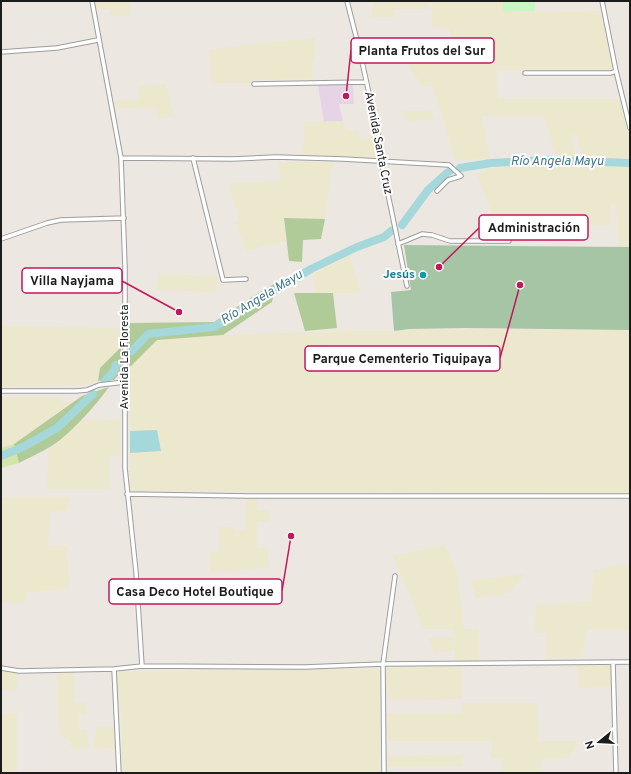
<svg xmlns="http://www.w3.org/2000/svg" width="631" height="774" font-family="Overpass,sans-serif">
<rect width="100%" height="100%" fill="#ede7e2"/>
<path fill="#e6d4e6" d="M 318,85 L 353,85 L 354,104 L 339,104 L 343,121 L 324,122 Z"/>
<path fill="#ece8ce" d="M 94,1 L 130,1 L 130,15 L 113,17 L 109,9 L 98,10 L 95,6 Z
M 373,1 L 428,1 L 429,9 L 395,9 L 394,17 L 371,17 Z
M 432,1 L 503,1 L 503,12 L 601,11 L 613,70 L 497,70 L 497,89 L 499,99 L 621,99 L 630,138 L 630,158 L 582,157 L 576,134 L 571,136 L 576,157 L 555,156 L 544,116 L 482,116 L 490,159 L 455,160 L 433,86 L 423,86 L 400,56 L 434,57 L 434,51 L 453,51 L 449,28 L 432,27 Z
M 315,38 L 315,61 L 311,61 L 313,79 L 253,80 L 251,83 L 212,83 L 209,50 L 243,45 Z
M 166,84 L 174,117 L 158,119 L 155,108 L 116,109 L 114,101 L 140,100 L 139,86 Z
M 403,111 L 430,111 L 435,120 L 407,121 Z
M 343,121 L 346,130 L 359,131 L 360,139 L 375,136 L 379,158 L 303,155 L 304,122 Z
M 279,162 L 333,162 L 325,219 L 284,218 L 286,241 L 246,251 L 235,221 L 240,221 L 228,183 L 281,181 Z
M 560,165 L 630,166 L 630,247 L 618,247 L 616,203 L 610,204 L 611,225 L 576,226 L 576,222 L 545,226 L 543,239 L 518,239 L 520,216 L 495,220 L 476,174 L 494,167 Z
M 350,256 L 361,293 L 316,293 L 312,274 Z
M 159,274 L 217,276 L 217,292 L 156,290 Z
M 1,326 L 121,328 L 121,347 L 101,368 L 98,381 L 86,385 L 1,387 Z
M 409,329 L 630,330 L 630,494 L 130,491 L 129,368 L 157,340 L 215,335 L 352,331 L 394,331 Z
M 1,397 L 58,397 L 63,402 L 74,401 L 14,444 L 1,448 Z
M 121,419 L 121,456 L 109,456 L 109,489 L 47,489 L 48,447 L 60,440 L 80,420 Z
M 1,497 L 69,497 L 67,510 L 50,513 L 48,545 L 67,546 L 69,588 L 28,593 L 23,603 L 1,602 Z
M 246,499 L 257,499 L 257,510 L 269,511 L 269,521 L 257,522 L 257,548 L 268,548 L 269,567 L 210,573 L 209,552 L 219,551 L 219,527 L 235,527 L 235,531 L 245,530 Z
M 444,545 L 449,552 L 458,578 L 464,629 L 479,629 L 479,661 L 455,661 L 453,629 L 424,629 L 393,556 Z
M 630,564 L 630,629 L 588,630 L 586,633 L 582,657 L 547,659 L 547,633 L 534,633 L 536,605 L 591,601 L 594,570 Z
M 525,574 L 509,593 L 476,598 L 471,580 Z
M 453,637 L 453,651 L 434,652 L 428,638 Z
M 604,664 L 611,665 L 612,687 L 578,688 L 577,665 Z
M 461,667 L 462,699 L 387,700 L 386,668 Z
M 379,669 L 380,773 L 123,773 L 121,719 L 117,672 L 208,670 Z
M 1,671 L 7,671 L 18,674 L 17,691 L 1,690 Z
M 74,672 L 75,703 L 86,703 L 87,715 L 79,715 L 80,730 L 87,730 L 89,749 L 73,750 L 67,738 L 64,739 L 59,731 L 56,673 Z
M 462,703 L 537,703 L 539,741 L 578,741 L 578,745 L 566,759 L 541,759 L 540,773 L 501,773 L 502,758 L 491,758 L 492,741 L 388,741 L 387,713 L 462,713 Z
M 17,713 L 17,773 L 1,773 L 1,714 Z
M 97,726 L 116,726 L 115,749 L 93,748 Z
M 463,754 L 462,766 L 388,767 L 388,756 Z"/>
<path fill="#d3e6a9" d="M 14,444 L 19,463 L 1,468 L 1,448 Z"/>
<path fill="#b1cb98" d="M 284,218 L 325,219 L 321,239 L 303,240 L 302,262 L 289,261 Z
M 276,283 L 272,302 L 223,335 L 157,340 L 129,368 L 128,323 L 214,322 L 263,290 Z
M 294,293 L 333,293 L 337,328 L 305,331 Z
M 121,347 L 122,371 L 114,380 L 98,381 L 100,368 Z
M 109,387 C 96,405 77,426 60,440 C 48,449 33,456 19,463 L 14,444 L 82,396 Z"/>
<path fill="#a6c5a4" d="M 404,245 L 630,247 L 630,330 L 465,328 L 409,329 L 394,331 L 391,292 L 411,290 Z"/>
<path fill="#c6f7c0" d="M 503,1 L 535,1 L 535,11 L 503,12 Z"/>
<path fill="#a4d8da" d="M 157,430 L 161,451 L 130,453 L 130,431 Z"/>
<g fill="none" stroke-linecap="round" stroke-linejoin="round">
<path stroke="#a4d8da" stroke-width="8" d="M 460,168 L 491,163 L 549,160 L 630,163
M 402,225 L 428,190 L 447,173 L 450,171
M 132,351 L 148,334 L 214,327 L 311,269 L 357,247 L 384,237 L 391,231
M 105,381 L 114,371 L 116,365
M 1,456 L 23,447 L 57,428 L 93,394"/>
<defs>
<path id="street" d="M 92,1 L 121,158 L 125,267 L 125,468 L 136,572 L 142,666
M 347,1 L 359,48 L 380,143 L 383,170 L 407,286
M 602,1 L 616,71 L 630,128
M 1,52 L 57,48 L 98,40
M 525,73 L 611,73 L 616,71
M 254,84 L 366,82
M 121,158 L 233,159 L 276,157 L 343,159 L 449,165 L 461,176 L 448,180 L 437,191
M 193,158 L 223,280 L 246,279
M 1,239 L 47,223 L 61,220 L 124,218
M 398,244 L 422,234 L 432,235 L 450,241 L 509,241
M 1,391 L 76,391 L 87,390 L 99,385 L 125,382
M 127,494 L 249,496 L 630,496
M 613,662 L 616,773
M 1,668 L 19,671 L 114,669 L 142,666 L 305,667 L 383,664 L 630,662
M 114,669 L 119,773
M 384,773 L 383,664 L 395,576"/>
</defs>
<use href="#street" stroke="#9d9d9d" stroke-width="5.5"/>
<use href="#street" stroke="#fff" stroke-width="3.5"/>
</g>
<circle fill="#0f9aa8" stroke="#fff" stroke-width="1.5" cx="423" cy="275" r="4"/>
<g text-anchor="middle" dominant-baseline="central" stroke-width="4" stroke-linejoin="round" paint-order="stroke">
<g font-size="12" fill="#1c1c1c" stroke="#fff">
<text transform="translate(378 143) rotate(79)">Avenida Santa Cruz</text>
<text transform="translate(125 357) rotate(-90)">Avenida La Floresta</text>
</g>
<g font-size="12" font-weight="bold" fill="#0d838f" stroke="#fff" text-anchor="end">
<text x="415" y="275">Jesús</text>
</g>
<g font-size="13" font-style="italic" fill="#447a90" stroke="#fff">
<text x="557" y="162">Río Angela Mayu</text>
<text transform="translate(262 298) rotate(-31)">Río Angela Mayu</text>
</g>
</g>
<path fill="none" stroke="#c2185b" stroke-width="1.5" d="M346 96L351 50M439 267L479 228M179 312L122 281M520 285L500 358M291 536L282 591"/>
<g fill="#c2185b" stroke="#fff" stroke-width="1.5">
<circle cx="346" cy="96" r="4"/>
<circle cx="439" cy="267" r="4"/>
<circle cx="179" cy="312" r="4"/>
<circle cx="520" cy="285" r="4"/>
<circle cx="291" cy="536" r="4"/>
</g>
<g fill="#fff" stroke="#c2185b" stroke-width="1.5">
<rect x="351" y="38" width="143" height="25" rx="4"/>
<rect x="479" y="215" width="109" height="25" rx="4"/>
<rect x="22" y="268" width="100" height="25" rx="4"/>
<rect x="305" y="346" width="195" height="25" rx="4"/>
<rect x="109" y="579" width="173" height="25" rx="4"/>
</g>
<g font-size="13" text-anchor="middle" font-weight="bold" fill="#1c1c1c">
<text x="422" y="55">Planta Frutos del Sur</text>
<text x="534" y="232">Administración</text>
<text x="72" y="285">Villa Nayjama</text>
<text x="402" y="363">Parque Cementerio Tiquipaya</text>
<text x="195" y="596">Casa Deco Hotel Boutique</text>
</g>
<rect width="631" height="774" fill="none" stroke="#1c1c1c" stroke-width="4"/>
<g transform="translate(599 742) rotate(252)" stroke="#ffffff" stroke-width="3" paint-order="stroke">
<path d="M0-3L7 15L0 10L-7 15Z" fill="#1c1c1c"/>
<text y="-6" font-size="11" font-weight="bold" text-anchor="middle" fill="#1c1c1c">N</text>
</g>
</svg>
